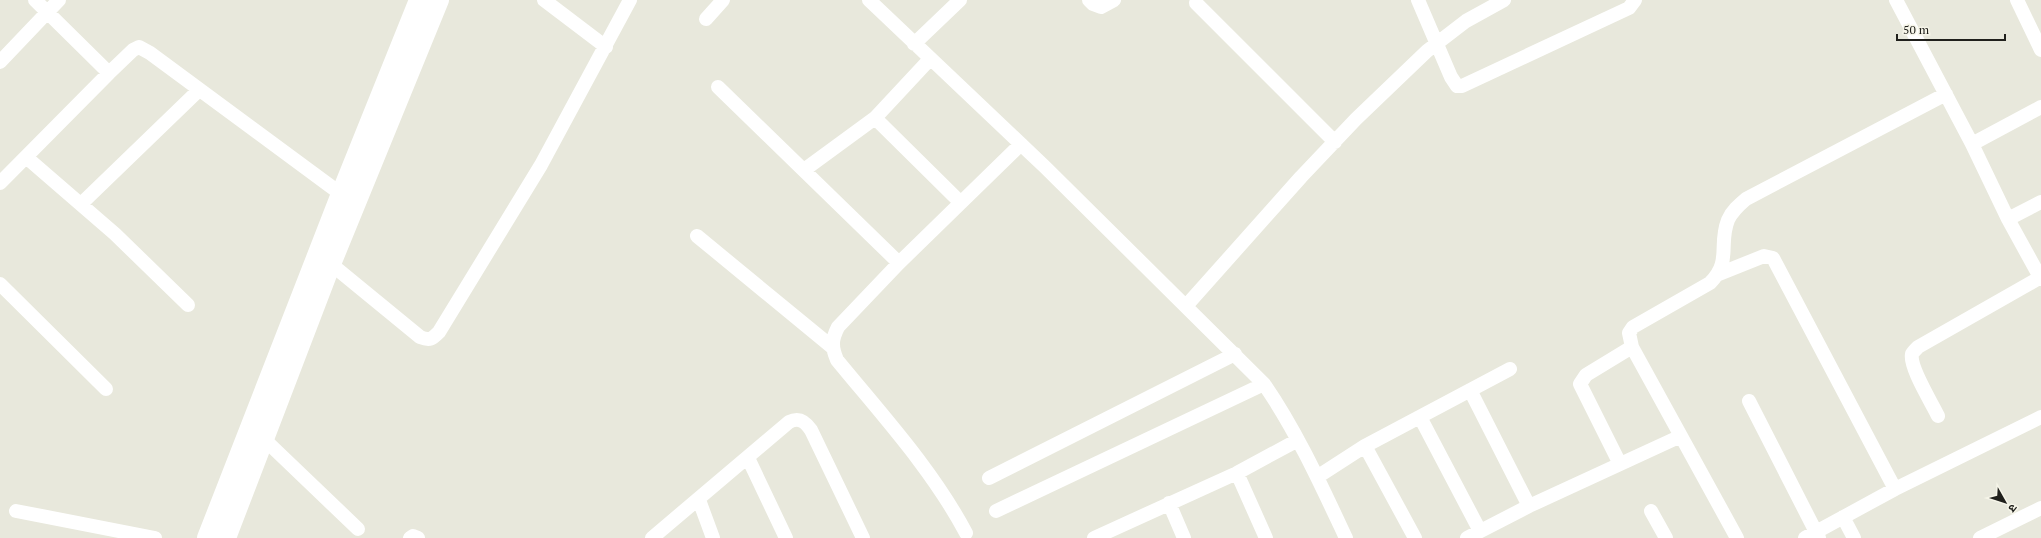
<svg xmlns="http://www.w3.org/2000/svg" width="2041" height="538" font-family="'PT Serif','Noto Sans Devanagari',serif">
<rect width="100%" height="100%" fill="#e8e8dc"/>
<g fill="none" stroke-linecap="round" stroke-linejoin="round">
<path stroke="#fff" stroke-width="14" d="M 35,0 L 109,73
M 544,0 L 606,47
M 869,0 L 1045,167 L 1264,384 C 1297,432 1321,485 1346,538
M 1089,0 L 1093,4 L 1101,7 L 1114,0
M 1418,0 L 1451,77 L 1457,86 L 1462,86 L 1629,8 L 1635,0
M 1896,0 L 1972,144 L 2008,219 L 2041,279
M 2017,0 L 2041,50
M 1196,3 L 1335,142
M 706,19 L 723,0
M 914,44 L 960,0
M 0,62 L 59,0
M 718,87 L 899,263
M 875,118 L 960,202
M 1972,144 L 2041,107
M 26,157 L 115,234 L 188,305
M 804,170 L 875,118 L 930,59
M 0,183 L 109,73 L 133,50 L 139,47 L 150,53 L 341,194
M 81,204 L 199,90
M 2008,219 L 2041,202
M 697,236 L 832,347
M 331,264 L 420,337 C 430,341 432,339 439,332 L 541,165 L 630,0
M 1719,274 L 1764,256 L 1773,258 L 1895,489
M 0,284 L 106,389
M 1186,306 L 1301,177 L 1356,119 L 1427,51 L 1466,21 L 1504,0
M 1470,390 L 1529,506
M 1749,401 L 1819,538
M 1938,416 C 1932,403 1909,367 1912,354 C 1913,352 1916,349 1918,347 L 2041,277
M 1420,417 L 1480,531
M 264,439 L 358,529
M 1365,446 L 1415,538
M 748,458 L 786,538
M 1620,464 L 1580,384 L 1586,375 L 1632,347
M 1237,473 L 1266,538
M 1317,477 L 1365,446 L 1510,369
M 989,478 L 1235,354
M 699,500 L 713,538
M 1169,503 L 1184,538
M 16,511 L 155,538
M 996,511 L 1264,384
M 1651,511 L 1666,538
M 1843,517 L 1854,538
M 966,533 C 932,469 882,415 837,360 C 831,346 832,339 838,327 L 899,263 L 1021,144
M 410,538 L 413,536 L 418,538
M 652,538 L 789,422 C 799,417 805,421 811,430 L 863,538
M 1094,538 L 1237,473 L 1298,440
M 1467,538 L 1529,506 L 1681,436
M 1737,538 L 1632,347 L 1629,333 L 1633,327 L 1710,283 C 1732,261 1718,245 1728,220 C 1732,211 1739,205 1746,199 L 1946,94
M 1805,538 L 1895,489 L 2041,417
M 1980,538 L 2041,508"/>
<path stroke="#fff" stroke-width="20" d="M 207,538 L 341,194 L 419,0
M 226,538 L 331,264 L 439,0"/>
</g>
<g transform="translate(2005 502) rotate(129)" stroke="#f6f5e9" stroke-width="3" paint-order="stroke">
<path d="M0-3L7 15L0 10L-7 15Z" fill="#20201c"/>
<text y="-6" font-size="11" font-weight="bold" text-anchor="middle" fill="#20201c">उ</text>
</g>
<path d="M1897 34v6h108v-6" fill="none" stroke="#20201c" stroke-width="2"/>
<text x="1903" y="34" font-size="12" fill="#20201c" stroke="#f6f5e9" stroke-width="3" paint-order="stroke">50 m</text>
</svg>
